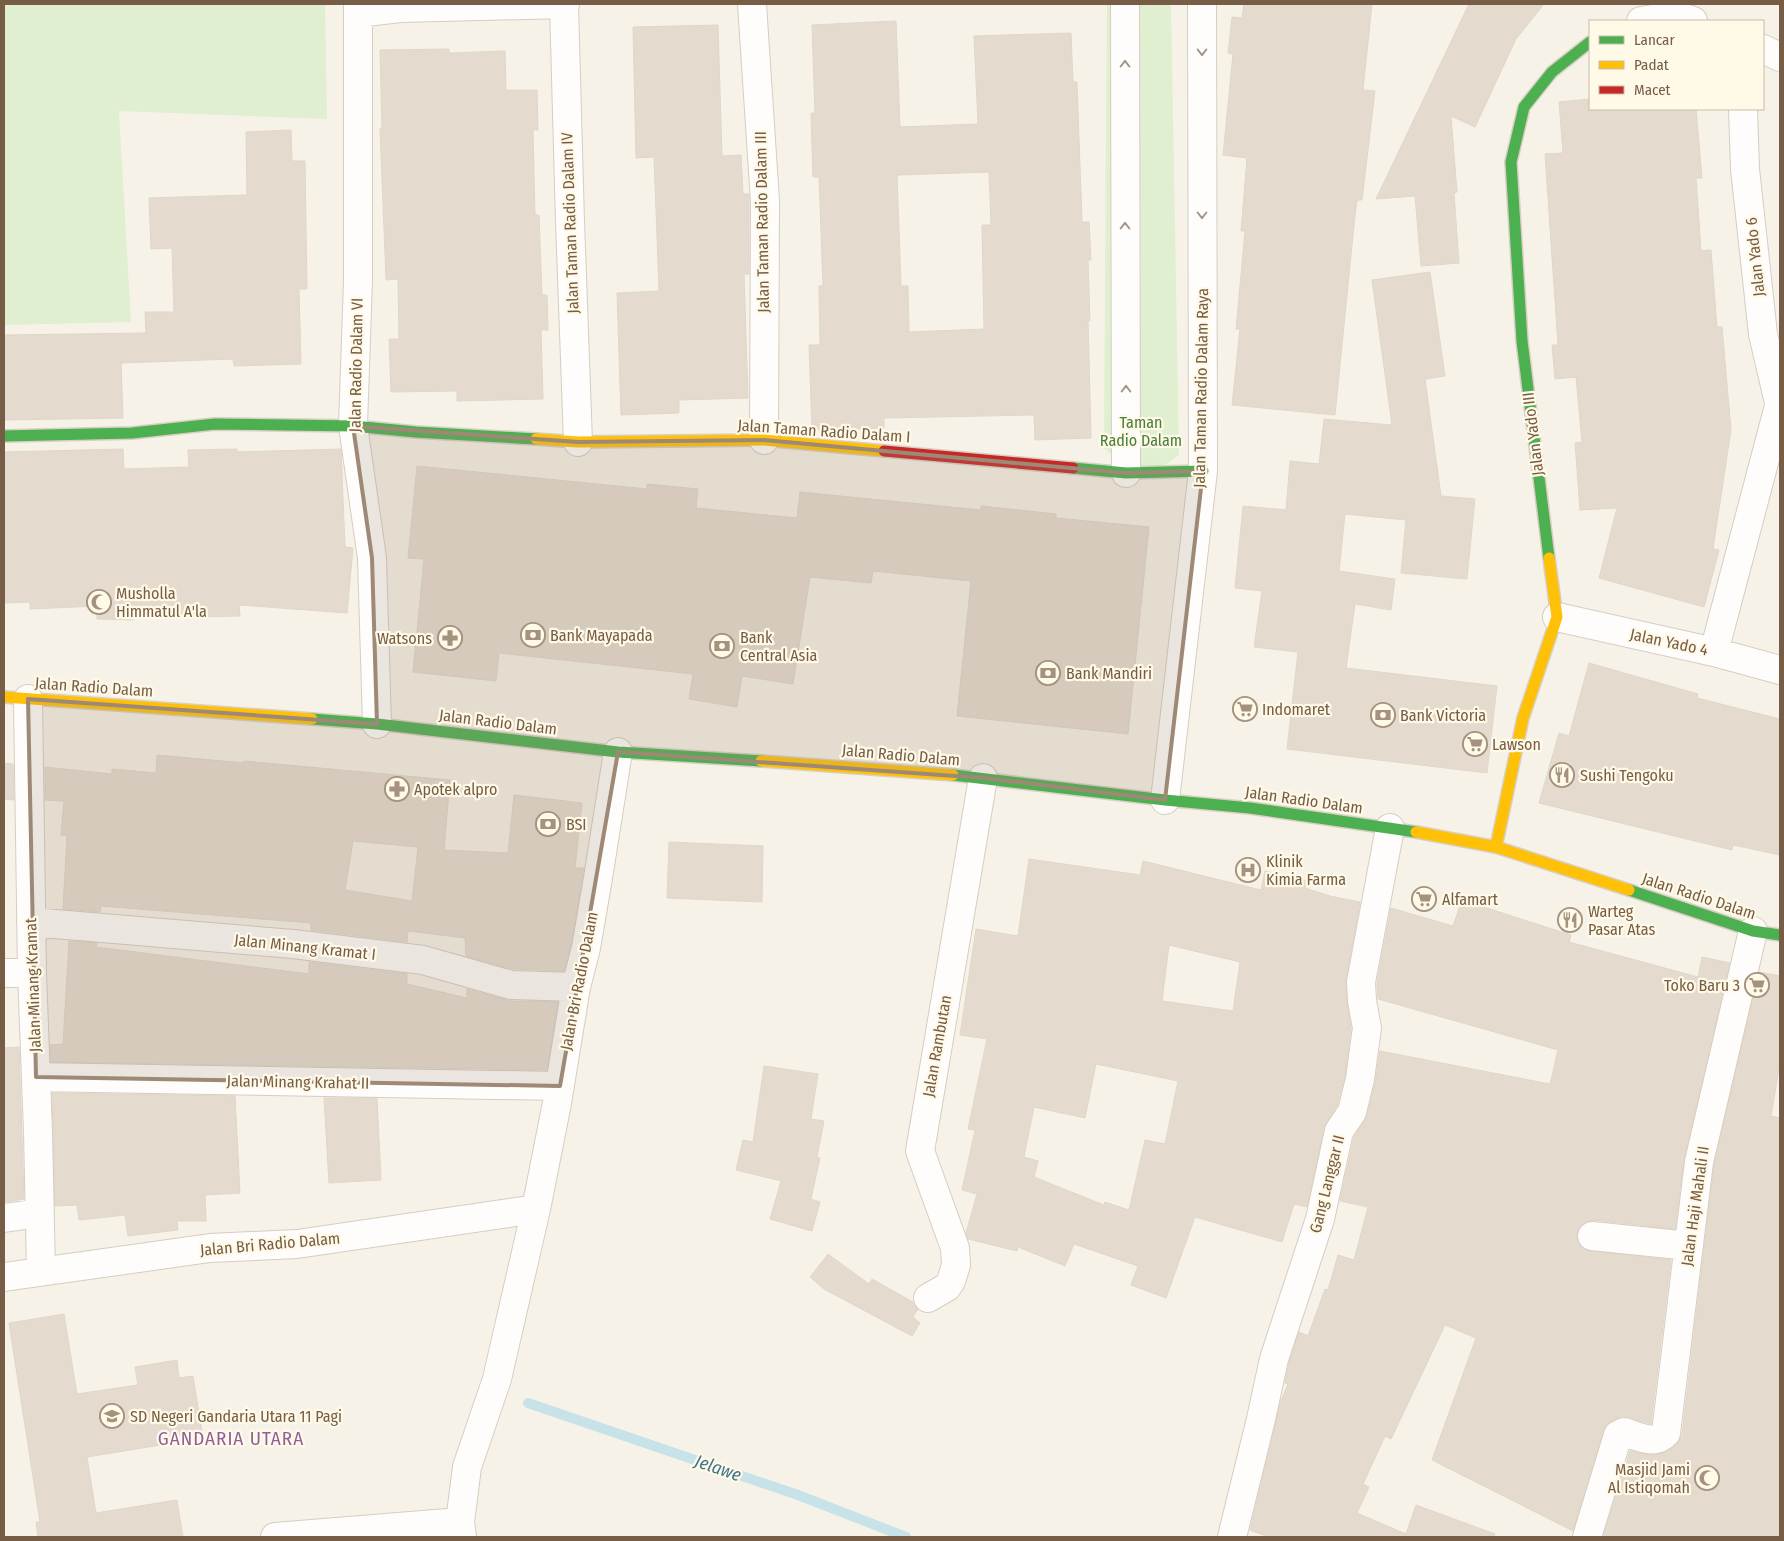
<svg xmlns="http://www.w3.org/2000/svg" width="1784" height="1541" font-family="'Fira Sans Condensed',sans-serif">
<rect width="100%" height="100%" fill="#f7f2e7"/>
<path fill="#dfefd0" d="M 4,4 L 325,4 L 327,119 L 119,111 L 131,322 L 4,325 Z
M 1107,4 L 1171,4 L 1179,455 L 1157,471 L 1127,468 L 1104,448 Z"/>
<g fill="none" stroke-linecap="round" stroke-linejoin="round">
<path stroke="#c7e2e8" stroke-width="10" d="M 528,1403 L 798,1495 L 906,1537"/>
</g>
<path fill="#e4dbce" stroke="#e0d6c9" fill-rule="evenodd" d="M 1244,4 L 1372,4 L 1363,90 L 1375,91 L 1362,200 L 1357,200 L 1355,215 L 1335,415 L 1232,405 L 1240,329 L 1236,329 L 1245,231 L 1241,231 L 1247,158 L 1223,155 L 1233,54 L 1228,53 L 1232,17 L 1242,18 Z
M 1469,4 L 1544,4 L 1516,39 L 1475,127 L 1451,116 L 1457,192 L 1454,193 L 1459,263 L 1421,266 L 1415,196 L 1376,199 Z
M 896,21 L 900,127 L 978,124 L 974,36 L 1071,33 L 1073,82 L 1077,82 L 1082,222 L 1089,222 L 1091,260 L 1088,260 L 1090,321 L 1088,321 L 1091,438 L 1035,440 L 1034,415 L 884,418 L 884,428 L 827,430 L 812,429 L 809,345 L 820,345 L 819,286 L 823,286 L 819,177 L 813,177 L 811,113 L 815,113 L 812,25 ZM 989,172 L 991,225 L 982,225 L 984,329 L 909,332 L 908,286 L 901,286 L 897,175 Z
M 718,25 L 722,156 L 741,155 L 743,194 L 749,194 L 749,274 L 744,274 L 748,398 L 679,400 L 679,413 L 621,415 L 617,293 L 659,291 L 654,157 L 636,158 L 633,27 Z
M 449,49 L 449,53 L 505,51 L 506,90 L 537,90 L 538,130 L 533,130 L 535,215 L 539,215 L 542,295 L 547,295 L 548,330 L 541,330 L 543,399 L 457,401 L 457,391 L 391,392 L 389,339 L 399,339 L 398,279 L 386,280 L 380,128 L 382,128 L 380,50 Z
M 1590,99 L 1590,109 L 1696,109 L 1702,178 L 1696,178 L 1701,251 L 1711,250 L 1717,327 L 1722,327 L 1731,430 L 1713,549 L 1719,550 L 1704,607 L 1599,578 L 1617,508 L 1580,510 L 1575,443 L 1582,442 L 1576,377 L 1555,379 L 1552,345 L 1558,345 L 1545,154 L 1563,153 L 1559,102 Z
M 291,130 L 292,161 L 305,161 L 307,289 L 299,289 L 301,364 L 234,366 L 233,359 L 121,363 L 123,418 L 4,420 L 4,335 L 146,333 L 145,312 L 174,312 L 172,248 L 151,249 L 149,198 L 247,195 L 246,132 Z
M 1430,272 L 1445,376 L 1425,379 L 1441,496 L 1475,499 L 1467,579 L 1401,573 L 1406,520 L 1345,514 L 1339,571 L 1395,579 L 1391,610 L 1355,604 L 1346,668 L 1497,686 L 1487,773 L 1287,749 L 1298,652 L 1254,647 L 1262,591 L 1235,588 L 1243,506 L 1286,510 L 1290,461 L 1319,464 L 1324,419 L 1392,425 L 1372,280 Z
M 123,449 L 124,469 L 189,467 L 188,450 L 237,449 L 237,452 L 341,449 L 345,547 L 353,548 L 347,613 L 239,605 L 240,616 L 194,617 L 194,614 L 134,615 L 133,620 L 97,619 L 97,606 L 30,609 L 30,602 L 4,603 L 4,452 Z
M 417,466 L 647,489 L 647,484 L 698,489 L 696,508 L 797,518 L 800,492 L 981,510 L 981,506 L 1056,514 L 1056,518 L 1149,527 L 1128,734 L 957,716 L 971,581 L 873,571 L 871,583 L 810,577 L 793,684 L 742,676 L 737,707 L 689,699 L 693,674 L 499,653 L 496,681 L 413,672 L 424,559 L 408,558 Z
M 1589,663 L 1698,694 L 1697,698 L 1780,719 L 1780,855 L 1733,845 L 1732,850 L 1539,803 L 1559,733 L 1569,736 Z
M 157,755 L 244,763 L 244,761 L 450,780 L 444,850 L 508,853 L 514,795 L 582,803 L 575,868 L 584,868 L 571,945 L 564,971 L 513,969 L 466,956 L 465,938 L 408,931 L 407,942 L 311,930 L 311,923 L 101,906 L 100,912 L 63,909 L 67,836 L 61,835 L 64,801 L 45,800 L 45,767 L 112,774 L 112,769 L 156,773 ZM 353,841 L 418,847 L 412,901 L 345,890 Z
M 4,763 L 13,764 L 14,800 L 4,799 Z
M 669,842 L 763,846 L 762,902 L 667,898 Z
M 1029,859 L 1140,875 L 1143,861 L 1261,890 L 1265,871 L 1307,881 L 1305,888 L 1330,896 L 1360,902 L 1346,979 L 1347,1004 L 1351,1028 L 1345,1076 L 1337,1106 L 1324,1128 L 1307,1207 L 1294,1204 L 1282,1242 L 1195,1217 L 1166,1298 L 1131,1285 L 1138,1266 L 1074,1244 L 1065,1266 L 1018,1247 L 1017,1251 L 968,1239 L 966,1233 L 977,1194 L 962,1190 L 975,1130 L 968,1129 L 987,1039 L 960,1035 L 976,929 L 1018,936 ZM 1169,945 L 1240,962 L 1233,1011 L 1162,1001 ZM 1096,1064 L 1178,1081 L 1165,1144 L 1145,1140 L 1129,1210 L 1105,1202 L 1104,1205 L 1034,1177 L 1038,1161 L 1024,1157 L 1034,1107 L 1085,1118 Z
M 1462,900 L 1571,935 L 1569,942 L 1698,977 L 1702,957 L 1730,963 L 1684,1159 L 1675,1229 L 1593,1220 L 1586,1222 L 1580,1226 L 1577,1234 L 1578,1243 L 1582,1248 L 1590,1251 L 1671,1260 L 1651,1424 L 1623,1416 L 1611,1421 L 1606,1425 L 1573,1531 L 1432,1460 L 1476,1338 L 1445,1325 L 1391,1439 L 1385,1436 L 1363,1484 L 1369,1487 L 1357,1513 L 1406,1534 L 1416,1505 L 1495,1534 L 1494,1537 L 1269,1537 L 1250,1530 L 1281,1401 L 1288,1384 L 1285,1383 L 1289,1363 L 1299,1332 L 1308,1336 L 1325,1289 L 1328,1290 L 1338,1255 L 1354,1260 L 1368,1207 L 1340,1201 L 1354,1137 L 1367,1116 L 1375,1083 L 1380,1051 L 1550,1084 L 1558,1050 L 1378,999 L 1377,983 L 1391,908 L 1453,926 Z
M 69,941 L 97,943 L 96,947 L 309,974 L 309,962 L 407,974 L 407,984 L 467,998 L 467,989 L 510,1001 L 558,1002 L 547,1070 L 51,1062 L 50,1045 L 63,1044 Z
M 1759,972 L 1780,976 L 1780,1063 L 1771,1116 L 1780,1118 L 1780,1537 L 1603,1537 L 1630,1451 L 1650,1455 L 1662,1453 L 1676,1445 L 1682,1435 L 1714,1165 Z
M 19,1047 L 24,1199 L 4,1202 L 4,1048 Z
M 764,1066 L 818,1074 L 811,1119 L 824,1121 L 817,1157 L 820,1158 L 811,1199 L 820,1202 L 812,1231 L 770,1219 L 781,1181 L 736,1170 L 743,1140 L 753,1142 Z
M 52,1093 L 235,1096 L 240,1193 L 205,1195 L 206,1221 L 177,1221 L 178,1230 L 128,1236 L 125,1215 L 79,1220 L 77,1205 L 55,1206 Z
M 324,1098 L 377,1098 L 381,1180 L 329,1183 Z
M 828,1254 L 869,1284 L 872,1279 L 913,1302 L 918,1309 L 913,1317 L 920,1323 L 912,1336 L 824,1289 L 810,1277 Z
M 64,1314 L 77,1394 L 138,1385 L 135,1367 L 177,1360 L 179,1378 L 193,1376 L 203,1438 L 87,1457 L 96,1513 L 177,1500 L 183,1537 L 38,1537 L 36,1522 L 40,1522 L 9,1323 Z"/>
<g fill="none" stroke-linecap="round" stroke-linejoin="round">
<defs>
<path id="street" d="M 358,4 L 358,280 L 353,426 L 372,558 L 377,724
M 564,4 L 570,222 L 578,442
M 752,4 L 765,201 L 764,440
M 1125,4 L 1126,473
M 358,13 L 400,8 L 565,4
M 1641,21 L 1676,15 L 1693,21
M 1763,49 L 1780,57
M 1743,109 L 1745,169 L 1763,334 L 1779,403
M 1557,617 L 1714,652 L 1780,670
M 1714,652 L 1780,402
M 28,699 L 32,973 L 38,1132 L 41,1271
M 1165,800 L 1203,471 L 1202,4
M 31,922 L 293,944 L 423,960 L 511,985 L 576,987
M 4,973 L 32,973
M 36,1077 L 560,1086
M 4,1218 L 40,1213
M 1592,1236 L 1689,1246
M 4,1277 L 210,1248 L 297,1244 L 536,1209
M 928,1298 L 947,1287 L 951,1281 L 956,1265 L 955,1248 L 920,1151 L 983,778
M 275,1537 L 460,1522
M 462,1537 L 460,1522 L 467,1467 L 497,1379 L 536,1209 L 557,1103 L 576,987 L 586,948 L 598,878 L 618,752
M 1232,1537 L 1261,1419 L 1274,1359 L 1320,1219 L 1339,1131 L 1352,1112 L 1360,1079 L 1367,1028 L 1362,1001 L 1361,982 L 1390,828
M 1587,1537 L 1618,1435 L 1624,1432 C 1637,1436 1655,1446 1666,1433 L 1699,1162 L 1753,931"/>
<path id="fast" d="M 4,436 L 132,433 L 215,424 L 353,426 L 416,432 L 536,439
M 1073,468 L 1126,473 L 1203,471
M 1549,558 L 1522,341 L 1511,162 L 1524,107 L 1552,72 L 1590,42
M 312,719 L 377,724 L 618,752 L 761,761
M 953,775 L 1165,800 L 1250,808 L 1416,832
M 1629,890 L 1753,931 L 1780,935"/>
<path id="slow" d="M 536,439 L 578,442 L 764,440 L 884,451
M 4,697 L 312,719
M 761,761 L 953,775
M 1416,832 L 1496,847 L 1629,890
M 1496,847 L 1523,718 L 1557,617 L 1549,558"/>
<path id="jam" d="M 884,451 L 1073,468"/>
</defs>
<use href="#street" stroke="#d6cdc2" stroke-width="30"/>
<use href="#fast" stroke="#d8cfc3" stroke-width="14"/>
<use href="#slow" stroke="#d8cfc3" stroke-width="14"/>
<use href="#jam" stroke="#d8cfc3" stroke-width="14"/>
<use href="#street" stroke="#fefdfb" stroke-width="28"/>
<use href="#fast" stroke="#4caf50" stroke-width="11"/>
<use href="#slow" stroke="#ffc107" stroke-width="11"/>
<use href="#jam" stroke="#c62828" stroke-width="11"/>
</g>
<defs><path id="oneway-chevron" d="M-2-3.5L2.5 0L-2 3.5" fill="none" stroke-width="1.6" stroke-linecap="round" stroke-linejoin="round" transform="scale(1.25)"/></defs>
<g stroke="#a69585">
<use href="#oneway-chevron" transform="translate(1202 52) rotate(90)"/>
<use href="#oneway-chevron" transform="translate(1125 64) rotate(-90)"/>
<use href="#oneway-chevron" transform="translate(1202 215) rotate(90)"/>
<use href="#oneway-chevron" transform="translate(1125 226) rotate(-90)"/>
<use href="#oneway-chevron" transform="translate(1126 389) rotate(-90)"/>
</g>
<path fill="#9d8975" fill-opacity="0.2" stroke="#9d8975" stroke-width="4" stroke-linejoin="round" d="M 353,426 L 578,442 L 764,440 L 1126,473 L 1203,471 L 1165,800 L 983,778 L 618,752 L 560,1086 L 36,1077 L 28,699 L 377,724 L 372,558 Z"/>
<defs>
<symbol id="mosque-ring" viewBox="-11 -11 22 22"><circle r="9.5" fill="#fff9e8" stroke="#a4917e" stroke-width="1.5"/><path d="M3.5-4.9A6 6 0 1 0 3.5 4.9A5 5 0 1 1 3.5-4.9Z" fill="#a4917e"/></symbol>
<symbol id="bank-ring" viewBox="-11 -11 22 22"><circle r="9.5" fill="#fff9e8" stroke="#a4917e" stroke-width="1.5"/><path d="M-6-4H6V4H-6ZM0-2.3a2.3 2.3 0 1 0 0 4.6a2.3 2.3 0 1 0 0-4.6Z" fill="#a4917e"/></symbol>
<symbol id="pharmacy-ring" viewBox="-11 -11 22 22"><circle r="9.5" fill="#fff9e8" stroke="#a4917e" stroke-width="1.5"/><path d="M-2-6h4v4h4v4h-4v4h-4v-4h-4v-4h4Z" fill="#a4917e"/></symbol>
<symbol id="supermarket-ring" viewBox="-11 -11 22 22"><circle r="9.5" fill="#fff9e8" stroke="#a4917e" stroke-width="1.5"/><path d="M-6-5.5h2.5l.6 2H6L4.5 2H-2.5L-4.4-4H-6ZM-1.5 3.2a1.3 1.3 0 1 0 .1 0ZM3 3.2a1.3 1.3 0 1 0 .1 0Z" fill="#a4917e"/></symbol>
<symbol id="restaurant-ring" viewBox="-11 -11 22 22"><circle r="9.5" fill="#fff9e8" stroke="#a4917e" stroke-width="1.5"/><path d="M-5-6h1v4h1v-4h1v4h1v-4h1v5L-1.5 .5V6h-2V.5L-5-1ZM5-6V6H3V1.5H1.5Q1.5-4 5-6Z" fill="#a4917e"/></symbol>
<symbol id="hospital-ring" viewBox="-11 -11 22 22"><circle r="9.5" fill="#fff9e8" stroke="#a4917e" stroke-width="1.5"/><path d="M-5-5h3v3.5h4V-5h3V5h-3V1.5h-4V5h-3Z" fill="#a4917e"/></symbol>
<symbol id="school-ring" viewBox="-11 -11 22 22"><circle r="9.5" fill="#fff9e8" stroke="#a4917e" stroke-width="1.5"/><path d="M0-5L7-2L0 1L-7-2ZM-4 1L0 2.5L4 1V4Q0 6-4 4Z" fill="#a4917e"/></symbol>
</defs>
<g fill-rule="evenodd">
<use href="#mosque-ring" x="85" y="588" width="28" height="28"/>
<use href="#bank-ring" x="519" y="621" width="28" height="28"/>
<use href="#pharmacy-ring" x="436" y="624" width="28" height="28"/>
<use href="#bank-ring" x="708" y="632" width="28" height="28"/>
<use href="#bank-ring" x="1034" y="659" width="28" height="28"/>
<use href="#supermarket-ring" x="1231" y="695" width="28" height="28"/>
<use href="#bank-ring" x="1369" y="701" width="28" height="28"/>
<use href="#supermarket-ring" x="1461" y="730" width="28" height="28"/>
<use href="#restaurant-ring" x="1548" y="761" width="28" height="28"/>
<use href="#pharmacy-ring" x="383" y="775" width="28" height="28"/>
<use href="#bank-ring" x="534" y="810" width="28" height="28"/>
<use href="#hospital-ring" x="1234" y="856" width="28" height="28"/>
<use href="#supermarket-ring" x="1410" y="885" width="28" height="28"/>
<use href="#restaurant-ring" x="1556" y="906" width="28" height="28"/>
<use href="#supermarket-ring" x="1743" y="971" width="28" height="28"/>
<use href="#school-ring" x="98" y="1402" width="28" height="28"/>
<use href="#mosque-ring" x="1693" y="1464" width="28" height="28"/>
</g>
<g text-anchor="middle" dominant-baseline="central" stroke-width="4.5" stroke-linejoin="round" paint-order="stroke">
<g font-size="16" fill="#775d45" stroke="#fff9e8">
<text transform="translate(762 222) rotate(-91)">Jalan Taman Radio Dalam III</text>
<text transform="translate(570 223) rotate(-92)">Jalan Taman Radio Dalam IV</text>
<text transform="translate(1755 257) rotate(-96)">Jalan Yado 6</text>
<text transform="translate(356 365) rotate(-89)">Jalan Radio Dalam VI</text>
<text transform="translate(1201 388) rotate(-89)">Jalan Taman Radio Dalam Raya</text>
<text transform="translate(824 431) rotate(4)">Jalan Taman Radio Dalam I</text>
<text transform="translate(1533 434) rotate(-97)">Jalan Yado III</text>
<text transform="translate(1669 642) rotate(12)">Jalan Yado 4</text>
<text transform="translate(94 687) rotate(4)">Jalan Radio Dalam</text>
<text transform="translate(498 722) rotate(7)">Jalan Radio Dalam</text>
<text transform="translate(901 755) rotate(5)">Jalan Radio Dalam</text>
<text transform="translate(1304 800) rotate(8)">Jalan Radio Dalam</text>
<text transform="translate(1699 896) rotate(18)">Jalan Radio Dalam</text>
<text transform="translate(305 947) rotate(6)">Jalan Minang Kramat I</text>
<text transform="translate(579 981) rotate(-79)">Jalan Bri Radio Dalam</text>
<text transform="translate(33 985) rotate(-92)">Jalan Minang Kramat</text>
<text transform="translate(937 1046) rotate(-80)">Jalan Rambutan</text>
<text transform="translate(298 1082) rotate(1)">Jalan Minang Krahat II</text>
<text transform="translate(1327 1184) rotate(-76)">Gang Langgar II</text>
<text transform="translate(1695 1206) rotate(-82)">Jalan Haji Mahali II</text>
<text transform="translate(270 1244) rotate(-5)">Jalan Bri Radio Dalam</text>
</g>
<g font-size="16" fill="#487f3b" stroke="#fff9e8">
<text x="1141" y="422">Taman<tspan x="1141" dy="18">Radio Dalam</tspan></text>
</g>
<g font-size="16" fill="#775d45" stroke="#fff9e8" text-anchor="start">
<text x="116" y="593">Musholla<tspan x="116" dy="18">Himmatul A'la</tspan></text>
<text x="550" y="635">Bank Mayapada</text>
<text x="740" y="637">Bank<tspan x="740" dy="18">Central Asia</tspan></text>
<text x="432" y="638" text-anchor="end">Watsons</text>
<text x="1066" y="673">Bank Mandiri</text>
<text x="1262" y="709">Indomaret</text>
<text x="1400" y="715">Bank Victoria</text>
<text x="1492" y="744">Lawson</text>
<text x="1580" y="775">Sushi Tengoku</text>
<text x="414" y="789">Apotek alpro</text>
<text x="566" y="824">BSI</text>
<text x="1266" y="861">Klinik<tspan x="1266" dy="18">Kimia Farma</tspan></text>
<text x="1442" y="899">Alfamart</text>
<text x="1588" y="911">Warteg<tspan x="1588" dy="18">Pasar Atas</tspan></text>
<text x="1740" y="985" text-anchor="end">Toko Baru 3</text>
<text x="130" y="1416">SD Negeri Gandaria Utara 11 Pagi</text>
<text x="1690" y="1469" text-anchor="end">Masjid Jami<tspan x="1690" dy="18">Al Istiqomah</tspan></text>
</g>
<g font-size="18" font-style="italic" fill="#3c768d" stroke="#fff9e8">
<text transform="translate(718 1468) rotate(19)">Jelawe</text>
</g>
<g font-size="19" letter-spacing="1" fill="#8e5f9c" stroke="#fff9e8">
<text x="231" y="1438">GANDARIA UTARA</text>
</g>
</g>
<rect width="1784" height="1541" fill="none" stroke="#775d45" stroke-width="10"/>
<rect x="1589" y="20" width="175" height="90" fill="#fff9e8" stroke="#c9bba7"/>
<rect x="1599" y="36" width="25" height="8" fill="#4caf50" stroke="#c9bba7"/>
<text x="1634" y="45" font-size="15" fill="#775d45">Lancar</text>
<rect x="1599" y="61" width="25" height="8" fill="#ffc107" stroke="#c9bba7"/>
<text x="1634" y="70" font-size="15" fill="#775d45">Padat</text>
<rect x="1599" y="86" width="25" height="8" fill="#c62828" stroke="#c9bba7"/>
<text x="1634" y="95" font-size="15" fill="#775d45">Macet</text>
</svg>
